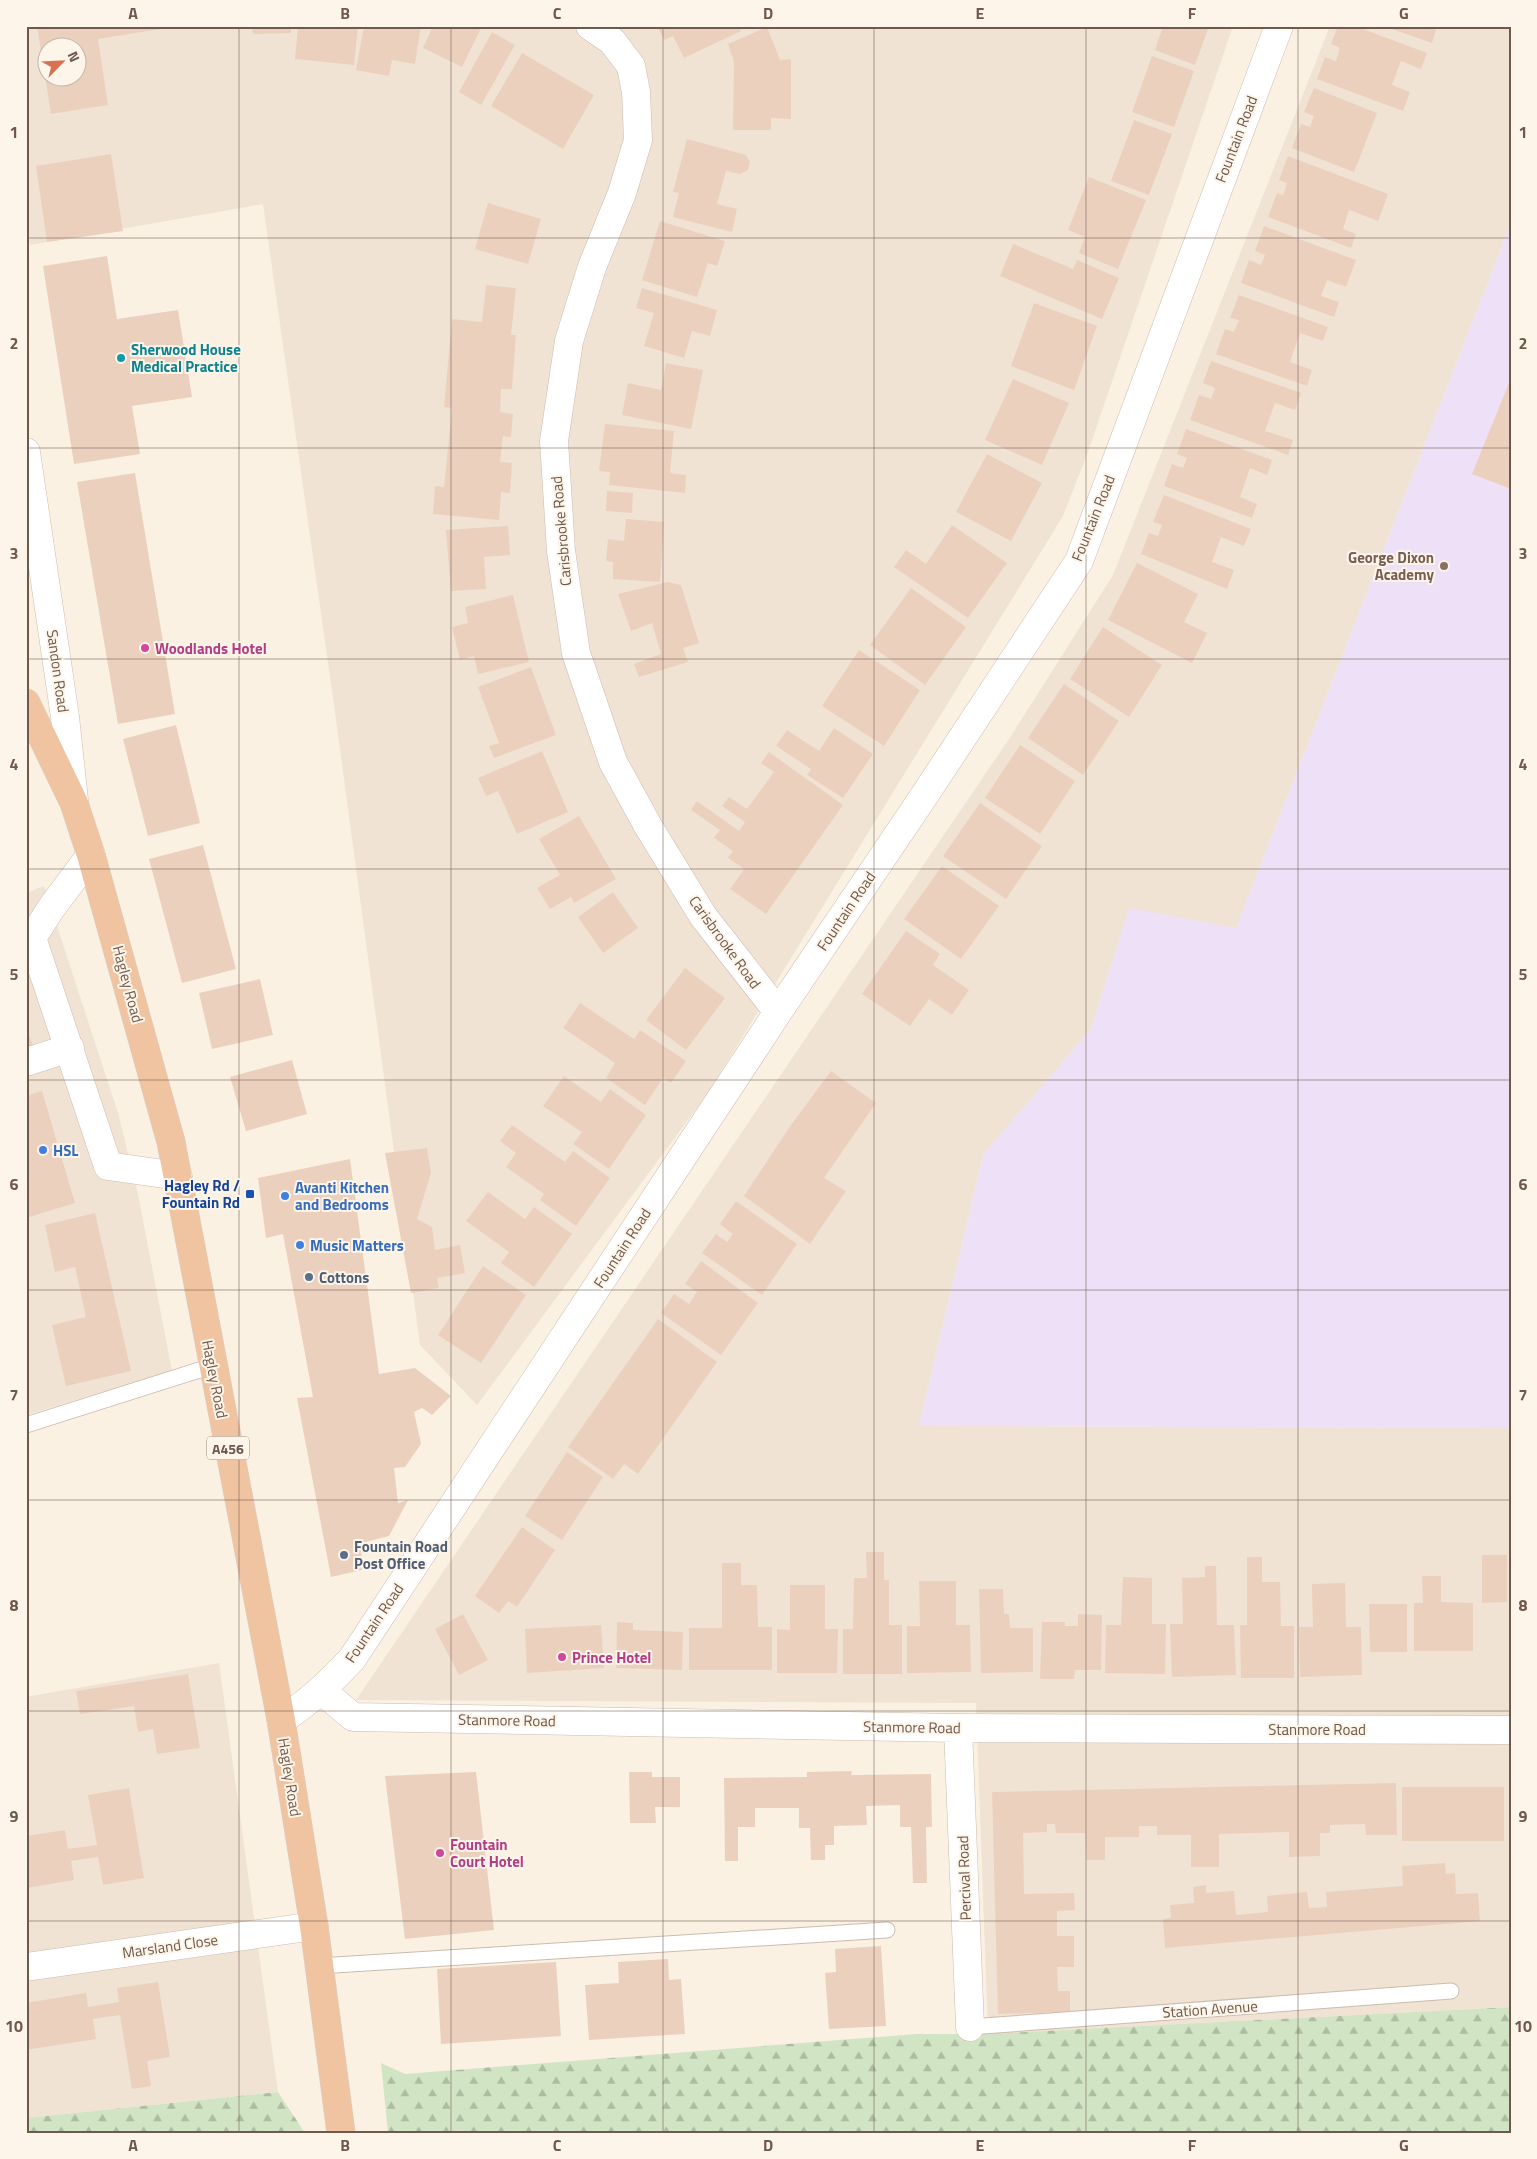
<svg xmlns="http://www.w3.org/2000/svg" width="1537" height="2159" font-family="'Titillium Web',sans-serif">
<defs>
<pattern id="forest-firs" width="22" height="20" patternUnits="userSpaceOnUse" patternTransform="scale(1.25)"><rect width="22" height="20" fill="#d1e5c4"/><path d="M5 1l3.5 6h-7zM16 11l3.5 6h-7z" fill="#aebca1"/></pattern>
</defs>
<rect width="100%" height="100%" fill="#faf1e3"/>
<path fill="#f0e3d3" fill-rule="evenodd" d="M 26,26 L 1233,26 L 1088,452 L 1063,516 L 708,1093 L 477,1405 L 420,1345 L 335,712 L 263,204 L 30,245 L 26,214 ZM 48,48 L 78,48 L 78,78 L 48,78 Z
M 1330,26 L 1511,26 L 1511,223 L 1236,928 L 1129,909 L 1091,1029 L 983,1155 L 919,1426 L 1511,1428 L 1511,2007 L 988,2034 L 976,1703 L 356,1700 L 1009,739 L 1113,575 Z
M 44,886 L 118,1113 L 138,1194 L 172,1371 L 26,1415 L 26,893 Z
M 219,1663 L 278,2092 L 26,2118 L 26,1697 Z"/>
<path fill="#eee0f6" d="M 1511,223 L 1511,1428 L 919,1426 L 983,1155 L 1091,1029 L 1129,908 L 1236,928 Z"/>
<path fill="url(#forest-firs)" d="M 1511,2007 L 1511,2133 L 388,2133 L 381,2063 L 405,2074 L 917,2034 L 988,2034 Z
M 278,2092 L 305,2133 L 26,2133 L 26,2118 Z"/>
<path fill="#ecd0be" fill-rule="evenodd" d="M 37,26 L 173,26 L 173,27 L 98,39 L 108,105 L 51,114 ZM 48,48 L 78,48 L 78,78 L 48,78 Z
M 252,26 L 291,26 L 291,33 L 253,34 Z
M 298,26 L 358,26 L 354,65 L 295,59 Z
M 364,26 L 421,26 L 415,64 L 392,60 L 389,76 L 356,70 Z
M 433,26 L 482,26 L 462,67 L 423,48 Z
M 657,26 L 739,26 L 741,31 L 684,58 L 673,36 L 664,40 Z
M 1163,26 L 1209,26 L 1195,65 L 1155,50 Z
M 1338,26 L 1355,26 L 1427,53 L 1421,69 L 1401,61 L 1392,85 L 1410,92 L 1403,111 L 1317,79 L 1325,57 L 1336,61 L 1340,48 L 1331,44 Z
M 1426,26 L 1436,30 L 1432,43 L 1386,27 Z
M 767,27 L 780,60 L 791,59 L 791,119 L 771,118 L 771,130 L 733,130 L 734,62 L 728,44 Z
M 492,32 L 515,45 L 481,105 L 459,92 Z
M 522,53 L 594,95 L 563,149 L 491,106 Z
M 1152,56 L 1194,71 L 1174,127 L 1132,112 Z
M 1314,88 L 1377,113 L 1354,172 L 1292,148 L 1301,124 L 1310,127 L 1314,116 L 1304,112 Z
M 1134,120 L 1172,134 L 1149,195 L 1111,181 Z
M 687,139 L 746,155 L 750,162 L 748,170 L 740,174 L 726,171 L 717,204 L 737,209 L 732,232 L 673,217 L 679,193 L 673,192 Z
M 111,154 L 123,231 L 47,242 L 36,166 Z
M 1288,156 L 1388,194 L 1378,221 L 1349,210 L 1343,229 L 1356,234 L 1351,248 L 1268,217 L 1277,193 L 1283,195 L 1287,183 L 1279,180 Z
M 1089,177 L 1146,200 L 1118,269 L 1079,253 L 1085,237 L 1068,230 Z
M 488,203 L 541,219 L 528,264 L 475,249 Z
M 660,221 L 725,241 L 717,266 L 708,263 L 697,297 L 642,280 Z
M 1264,226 L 1356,260 L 1346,287 L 1327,280 L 1321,296 L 1339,302 L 1334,317 L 1241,283 L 1249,260 L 1261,265 L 1265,255 L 1255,251 Z
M 1013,244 L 1073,269 L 1077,260 L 1119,278 L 1102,319 L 1000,276 Z
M 107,256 L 117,319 L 178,310 L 192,397 L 132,406 L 140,454 L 74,464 L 43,266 Z
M 486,285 L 516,288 L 511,335 L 516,335 L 512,389 L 501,389 L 500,412 L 513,414 L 511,437 L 503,436 L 500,462 L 512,463 L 510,493 L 501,492 L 499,520 L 433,514 L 435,486 L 444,487 L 452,408 L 444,407 L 452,319 L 482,322 Z
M 642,288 L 717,310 L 710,336 L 692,331 L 684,358 L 644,346 L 654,313 L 636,308 Z
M 1239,295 L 1328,327 L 1323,341 L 1300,333 L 1290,362 L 1312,370 L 1307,386 L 1216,354 L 1225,329 L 1234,332 L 1239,320 L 1230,318 Z
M 1034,303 L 1097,326 L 1074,390 L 1011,366 Z
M 1211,361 L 1301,393 L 1295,410 L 1275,403 L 1265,431 L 1293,440 L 1288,455 L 1190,420 L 1199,395 L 1211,399 L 1215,388 L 1203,383 Z
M 666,363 L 703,370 L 691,429 L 622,415 L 628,383 L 661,390 Z
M 1511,378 L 1511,489 L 1472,474 Z
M 1013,379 L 1069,403 L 1042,465 L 985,440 Z
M 605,424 L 674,431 L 670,473 L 686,475 L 685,493 L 609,485 L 610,472 L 599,471 Z
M 1186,429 L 1272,460 L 1267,475 L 1250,468 L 1240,497 L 1257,504 L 1252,518 L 1164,486 L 1172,464 L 1183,468 L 1187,458 L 1177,454 Z
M 987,454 L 1042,483 L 1011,541 L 956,512 Z
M 135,473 L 175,714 L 118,724 L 77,482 Z
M 607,491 L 633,493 L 632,513 L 606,511 Z
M 1164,495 L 1251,529 L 1244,546 L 1221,537 L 1212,562 L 1234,570 L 1227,589 L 1141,554 L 1149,533 L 1158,536 L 1162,525 L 1153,522 Z
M 626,519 L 664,522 L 660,582 L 613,579 L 613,562 L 606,561 L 608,539 L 624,541 Z
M 952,525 L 1007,563 L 968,618 L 894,567 L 906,550 L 926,564 Z
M 508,526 L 510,555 L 484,557 L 486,589 L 451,591 L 446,530 Z
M 1137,563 L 1198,594 L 1184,622 L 1207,633 L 1192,663 L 1108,620 Z
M 668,582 L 681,585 L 699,643 L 683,648 L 688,662 L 639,677 L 634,664 L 661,654 L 652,623 L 631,631 L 618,594 Z
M 911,588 L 966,627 L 925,685 L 870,645 Z
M 513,595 L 529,662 L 478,674 L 474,656 L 460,660 L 452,627 L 468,623 L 465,607 Z
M 1103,627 L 1162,665 L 1129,717 L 1070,679 Z
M 859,650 L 920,690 L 884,746 L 822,706 Z
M 531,667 L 556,735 L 494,758 L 489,746 L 499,743 L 478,687 Z
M 1064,684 L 1119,721 L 1083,775 L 1028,738 Z
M 176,725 L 200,823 L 148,836 L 123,739 Z
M 834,728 L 873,754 L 843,798 L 807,775 L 811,769 L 776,746 L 787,730 L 819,751 Z
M 1020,745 L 1075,781 L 1040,834 L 985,798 Z
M 542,751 L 568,812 L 517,834 L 498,791 L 486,796 L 478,778 Z
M 769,752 L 843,805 L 766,914 L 730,889 L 744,869 L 728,858 L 733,851 L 714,838 L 720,830 L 691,810 L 697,801 L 739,831 L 745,822 L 722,806 L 729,797 L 747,809 L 774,772 L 761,763 Z
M 980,803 L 1042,846 L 1006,899 L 943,856 Z
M 579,816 L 616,879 L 574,903 L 571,897 L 550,909 L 537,888 L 560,875 L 539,839 Z
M 203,845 L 236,969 L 182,983 L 149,859 Z
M 942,866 L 999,906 L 961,959 L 904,919 Z
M 613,892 L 638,928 L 603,953 L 578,917 Z
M 906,931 L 940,954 L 933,965 L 969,990 L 952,1015 L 929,999 L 910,1026 L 862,994 Z
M 685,968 L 725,998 L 686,1050 L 646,1020 Z
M 260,979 L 273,1035 L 212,1049 L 199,993 Z
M 580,1003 L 634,1039 L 640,1030 L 686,1061 L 671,1083 L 663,1078 L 645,1105 L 606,1078 L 615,1063 L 563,1028 Z
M 26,1028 L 34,1048 L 26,1051 Z
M 292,1060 L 307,1114 L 246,1131 L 230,1077 Z
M 831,1071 L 876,1103 L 824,1178 L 846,1191 L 810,1244 L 744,1196 L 791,1125 Z
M 564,1076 L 601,1102 L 610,1089 L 646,1115 L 609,1169 L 573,1144 L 582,1132 L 543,1106 Z
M 42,1091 L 75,1203 L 26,1218 L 26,1096 Z
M 512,1125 L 565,1162 L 573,1151 L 610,1178 L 576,1226 L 540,1200 L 544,1194 L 506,1167 L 516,1153 L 500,1141 Z
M 427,1148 L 431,1173 L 417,1219 L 432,1227 L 435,1250 L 460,1245 L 465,1273 L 437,1278 L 439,1288 L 411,1293 L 385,1153 Z
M 350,1159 L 379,1374 L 415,1368 L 451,1396 L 432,1415 L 422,1408 L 414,1412 L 421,1444 L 405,1467 L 394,1468 L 398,1503 L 408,1500 L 389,1536 L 361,1543 L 362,1570 L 331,1577 L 297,1398 L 313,1397 L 283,1234 L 266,1238 L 258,1178 Z
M 488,1192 L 525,1219 L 534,1207 L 572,1234 L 534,1287 L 501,1263 L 509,1252 L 466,1221 Z
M 736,1201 L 797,1244 L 762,1295 L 702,1253 L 716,1234 L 727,1242 L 733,1234 L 720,1224 Z
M 95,1213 L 131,1371 L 66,1386 L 52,1325 L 86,1317 L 75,1267 L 55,1272 L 45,1225 Z
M 701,1261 L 758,1303 L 721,1355 L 661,1313 L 674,1294 L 689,1304 L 697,1292 L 685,1284 Z
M 483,1266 L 526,1295 L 481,1363 L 438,1335 Z
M 658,1319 L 717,1362 L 638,1474 L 624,1464 L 613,1479 L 568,1447 Z
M 567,1452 L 603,1477 L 562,1540 L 525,1516 Z
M 522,1527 L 555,1550 L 517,1607 L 508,1601 L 499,1613 L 475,1596 Z
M 866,1552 L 884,1552 L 884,1580 L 889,1580 L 889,1625 L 902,1625 L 902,1674 L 843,1674 L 843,1629 L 853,1629 L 854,1578 L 867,1578 Z
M 1482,1555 L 1507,1555 L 1507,1602 L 1482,1603 Z
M 1247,1557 L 1262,1557 L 1262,1582 L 1280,1582 L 1281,1626 L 1294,1626 L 1294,1678 L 1241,1678 L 1240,1625 L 1247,1625 Z
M 722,1563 L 741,1563 L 741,1585 L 757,1585 L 758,1627 L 772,1627 L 772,1670 L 689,1670 L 689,1628 L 722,1628 Z
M 1205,1566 L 1216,1566 L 1217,1625 L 1234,1625 L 1236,1675 L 1172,1677 L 1170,1624 L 1183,1624 L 1182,1578 L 1205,1577 Z
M 1422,1576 L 1441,1576 L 1441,1602 L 1473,1603 L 1473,1651 L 1414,1651 L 1414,1603 L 1423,1603 Z
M 1123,1577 L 1152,1578 L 1152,1624 L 1166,1624 L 1165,1674 L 1105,1673 L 1106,1625 L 1121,1625 Z
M 919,1581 L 956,1581 L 956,1625 L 970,1625 L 971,1672 L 907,1673 L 907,1626 L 920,1626 Z
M 1345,1583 L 1346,1627 L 1361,1627 L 1362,1675 L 1300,1677 L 1299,1627 L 1313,1627 L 1312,1584 Z
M 790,1585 L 825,1585 L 825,1629 L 838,1629 L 837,1673 L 777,1673 L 777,1629 L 790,1630 Z
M 979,1589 L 1003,1589 L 1004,1614 L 1009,1614 L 1010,1628 L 1033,1628 L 1033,1672 L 981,1673 Z
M 1369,1604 L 1407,1604 L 1407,1652 L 1370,1652 Z
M 463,1614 L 488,1660 L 459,1675 L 435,1629 Z
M 1078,1614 L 1102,1615 L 1101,1670 L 1075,1670 L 1074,1679 L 1040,1679 L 1042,1622 L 1065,1622 L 1065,1626 L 1078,1626 Z
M 617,1622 L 633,1623 L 633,1630 L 683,1632 L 682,1670 L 616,1668 Z
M 601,1625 L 604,1668 L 527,1673 L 525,1629 Z
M 188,1674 L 200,1748 L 157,1754 L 153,1729 L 138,1732 L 134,1706 L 80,1714 L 76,1691 Z
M 852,1771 L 851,1775 L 931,1774 L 932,1827 L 926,1827 L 927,1883 L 913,1883 L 911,1827 L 900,1827 L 900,1805 L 866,1806 L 867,1825 L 834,1826 L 834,1845 L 825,1845 L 825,1860 L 811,1860 L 810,1828 L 799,1828 L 799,1808 L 755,1808 L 755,1827 L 738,1827 L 738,1861 L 725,1861 L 724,1778 L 807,1777 L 807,1772 Z
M 476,1772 L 494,1930 L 405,1939 L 385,1776 Z
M 629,1772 L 652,1772 L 652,1777 L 680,1777 L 680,1807 L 655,1807 L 656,1823 L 630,1823 Z
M 1396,1783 L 1397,1835 L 1366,1835 L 1365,1824 L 1330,1825 L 1330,1833 L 1320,1833 L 1320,1856 L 1289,1857 L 1289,1832 L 1219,1834 L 1219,1867 L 1191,1867 L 1191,1835 L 1157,1835 L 1157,1826 L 1139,1826 L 1139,1837 L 1105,1837 L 1105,1860 L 1086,1860 L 1085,1833 L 1056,1833 L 1055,1824 L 1047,1824 L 1047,1832 L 1023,1833 L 1024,1894 L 1074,1893 L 1075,1910 L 1057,1911 L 1057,1936 L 1074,1936 L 1074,1967 L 1057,1967 L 1058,1991 L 1070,1991 L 1070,2012 L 998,2014 L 992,1792 Z
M 1402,1787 L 1504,1787 L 1504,1841 L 1402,1841 Z
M 129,1788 L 144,1878 L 103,1885 L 98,1857 L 71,1861 L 74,1880 L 26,1888 L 26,1836 L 65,1830 L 68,1849 L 97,1845 L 88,1795 Z
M 1445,1863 L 1446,1874 L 1455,1873 L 1456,1894 L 1478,1893 L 1480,1921 L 1165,1948 L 1163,1919 L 1171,1918 L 1170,1905 L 1194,1903 L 1193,1887 L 1206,1885 L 1206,1893 L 1234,1891 L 1236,1915 L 1268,1912 L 1267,1896 L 1307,1892 L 1309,1908 L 1327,1907 L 1326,1892 L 1403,1886 L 1402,1866 Z
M 881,1946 L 886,2026 L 829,2029 L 825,1973 L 836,1972 L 835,1949 Z
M 668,1959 L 669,1980 L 681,1979 L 685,2034 L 589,2040 L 585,1985 L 619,1983 L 618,1962 Z
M 556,1962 L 561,2036 L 441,2044 L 437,1969 Z
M 158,1982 L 170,2057 L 147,2061 L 151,2086 L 132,2089 L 120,2015 L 93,2019 L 96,2039 L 26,2050 L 26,2003 L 86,1993 L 88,2007 L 119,2002 L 117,1988 Z"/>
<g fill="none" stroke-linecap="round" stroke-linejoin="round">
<defs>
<path id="service" d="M 26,1425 L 212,1366
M 319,1966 L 887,1930
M 970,2027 L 1451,1991"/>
<path id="minor" d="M 590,26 L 612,41 L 631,66 L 636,92 L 638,140 L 622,193 L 592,267 L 569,341 L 554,441 L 561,551 L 576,653 L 613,762 L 648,826 L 703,916 L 778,1012
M 91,855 L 52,907 L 32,938 L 108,1166 L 178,1176
M 26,1062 L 70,1048
M 322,1691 L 353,1717 L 958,1728 L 1511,1730
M 281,1720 C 310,1702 329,1683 352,1659 L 778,1012 L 922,799 L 1079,561 L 1279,26
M 958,1728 L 970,2027
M 26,1967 L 314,1926"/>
<path id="secondary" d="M 26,452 L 65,717 L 74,800"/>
<path id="trunk" d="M 26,703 L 74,803 L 91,855 L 171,1142 L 281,1720 L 314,1926 L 341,2133"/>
</defs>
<use href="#service" stroke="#ccbbae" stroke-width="17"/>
<use href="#minor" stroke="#ccbbae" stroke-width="29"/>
<use href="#secondary" stroke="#cebbac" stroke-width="29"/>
<use href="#trunk" stroke="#d7d0cd" stroke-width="29"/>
<use href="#service" stroke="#fff" stroke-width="15"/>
<use href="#minor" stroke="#fff" stroke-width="28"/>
<use href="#secondary" stroke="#fff" stroke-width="28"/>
<use href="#trunk" stroke="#f0c4a1" stroke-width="28"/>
</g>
<path fill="none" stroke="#6f584c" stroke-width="1" stroke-opacity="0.55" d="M 239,26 L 239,2133M 451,26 L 451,2133M 663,26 L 663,2133M 874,26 L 874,2133M 1086,26 L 1086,2133M 1298,26 L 1298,2133M 26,238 L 1511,238M 26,448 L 1511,448M 26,659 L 1511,659M 26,869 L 1511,869M 26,1080 L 1511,1080M 26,1290 L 1511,1290M 26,1500 L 1511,1500M 26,1711 L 1511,1711M 26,1921 L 1511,1921"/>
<circle fill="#0f9aa8" stroke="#fdf5e9" stroke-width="2" cx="121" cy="358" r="5"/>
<circle fill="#8d6e63" stroke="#fdf5e9" stroke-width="2" cx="1444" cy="566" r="5"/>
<g fill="#d1479c" stroke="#fdf5e9" stroke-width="2">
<circle cx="145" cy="648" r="5"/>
<circle cx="562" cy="1657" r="5"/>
<circle cx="440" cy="1853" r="5"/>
</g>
<g fill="#3f7fe0" stroke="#fdf5e9" stroke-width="2">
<circle cx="43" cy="1150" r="5"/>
<circle cx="285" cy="1196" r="5"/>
<circle cx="300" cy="1245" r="5"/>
</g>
<rect fill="#1a4fb4" stroke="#fdf5e9" stroke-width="2" x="245" y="1189" width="10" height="10" rx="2.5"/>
<g fill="#5c6f8a" stroke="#fdf5e9" stroke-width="2">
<circle cx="309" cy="1277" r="5"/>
<circle cx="344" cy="1555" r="5"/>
</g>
<g text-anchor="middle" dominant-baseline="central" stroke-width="4" stroke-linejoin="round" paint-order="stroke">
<rect fill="#fdf5e9" stroke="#9a877b" stroke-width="1" x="207" y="1436.5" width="42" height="23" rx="4"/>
<g font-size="14" font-weight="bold" fill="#6f584c">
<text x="228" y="1448">A456</text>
</g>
<g font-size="15" fill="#6f584c" stroke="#fdf5e9">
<text transform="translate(1236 139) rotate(-69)">Fountain Road</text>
<text transform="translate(1093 518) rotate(-68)">Fountain Road</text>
<text transform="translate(561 531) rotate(-95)">Carisbrooke Road</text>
<text transform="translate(58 671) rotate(82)">Sandon Road</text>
<text transform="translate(846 911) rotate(-56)">Fountain Road</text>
<text transform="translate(725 942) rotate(54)">Carisbrooke Road</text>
<text transform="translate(128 984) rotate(75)">Hagley Road</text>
<text transform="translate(622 1248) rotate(-57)">Fountain Road</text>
<text transform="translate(215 1379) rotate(79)">Hagley Road</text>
<text transform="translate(374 1623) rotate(-56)">Fountain Road</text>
<text transform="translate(507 1720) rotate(1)">Stanmore Road</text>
<text transform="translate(912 1727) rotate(1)">Stanmore Road</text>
<text x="1317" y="1729">Stanmore Road</text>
<text transform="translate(290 1777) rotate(81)">Hagley Road</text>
<text transform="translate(964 1878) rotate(-92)">Percival Road</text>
<text transform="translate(170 1946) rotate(-8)">Marsland Close</text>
<text transform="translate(1210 2009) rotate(-4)">Station Avenue</text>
</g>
<g font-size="15" font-weight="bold" fill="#0d838f" stroke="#fdf5e9" text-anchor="start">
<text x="131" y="349">Sherwood House<tspan x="131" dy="17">Medical Practice</tspan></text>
</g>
<g font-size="15" font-weight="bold" fill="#785e54" stroke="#fdf5e9" text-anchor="end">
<text x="1434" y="557">George Dixon<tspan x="1434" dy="17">Academy</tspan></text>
</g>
<g font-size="15" font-weight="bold" fill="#b23c85" stroke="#fdf5e9" text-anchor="start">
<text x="155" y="648">Woodlands Hotel</text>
<text x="572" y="1657">Prince Hotel</text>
<text x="450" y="1844">Fountain<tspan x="450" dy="17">Court Hotel</tspan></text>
</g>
<g font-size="15" font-weight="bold" fill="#366cbe" stroke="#fdf5e9" text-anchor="start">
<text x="53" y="1150">HSL</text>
<text x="295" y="1187">Avanti Kitchen<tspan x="295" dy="17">and Bedrooms</tspan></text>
<text x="310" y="1245">Music Matters</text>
</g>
<g font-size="15" font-weight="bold" fill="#164399" stroke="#fdf5e9" text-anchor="end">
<text x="240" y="1185">Hagley Rd /<tspan x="240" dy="17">Fountain Rd</tspan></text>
</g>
<g font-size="15" font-weight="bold" fill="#4e5e75" stroke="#fdf5e9" text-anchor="start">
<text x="319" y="1277">Cottons</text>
<text x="354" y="1546">Fountain Road<tspan x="354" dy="17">Post Office</tspan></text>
</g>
</g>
<rect width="1537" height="2159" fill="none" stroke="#fdf5e9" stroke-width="55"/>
<g transform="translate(62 62) rotate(66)"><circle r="24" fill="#fdf5e9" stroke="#c4b6aa"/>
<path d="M0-4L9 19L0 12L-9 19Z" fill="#d87154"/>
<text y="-8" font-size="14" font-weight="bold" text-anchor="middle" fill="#6f584c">N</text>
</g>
<rect x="28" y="28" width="1482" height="2104" fill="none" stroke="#6f584c" stroke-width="2"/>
<g font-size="16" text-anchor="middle" font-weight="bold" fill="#6f584c">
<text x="133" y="19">A</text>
<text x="345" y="19">B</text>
<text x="557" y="19">C</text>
<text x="768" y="19">D</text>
<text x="980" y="19">E</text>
<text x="1192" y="19">F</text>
<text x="1404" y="19">G</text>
<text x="14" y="138">1</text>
<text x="1523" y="138">1</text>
<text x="14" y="349">2</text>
<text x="1523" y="349">2</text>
<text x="14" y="559">3</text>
<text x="1523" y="559">3</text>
<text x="14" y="770">4</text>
<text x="1523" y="770">4</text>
<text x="14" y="980">5</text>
<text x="1523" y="980">5</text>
<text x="14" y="1190">6</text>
<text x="1523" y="1190">6</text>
<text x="14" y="1401">7</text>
<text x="1523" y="1401">7</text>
<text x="14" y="1611">8</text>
<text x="1523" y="1611">8</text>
<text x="14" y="1822">9</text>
<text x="1523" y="1822">9</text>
<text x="14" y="2032">10</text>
<text x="1523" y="2032">10</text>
<text x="133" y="2151">A</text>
<text x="345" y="2151">B</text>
<text x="557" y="2151">C</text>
<text x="768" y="2151">D</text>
<text x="980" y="2151">E</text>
<text x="1192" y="2151">F</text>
<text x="1404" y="2151">G</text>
</g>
</svg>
